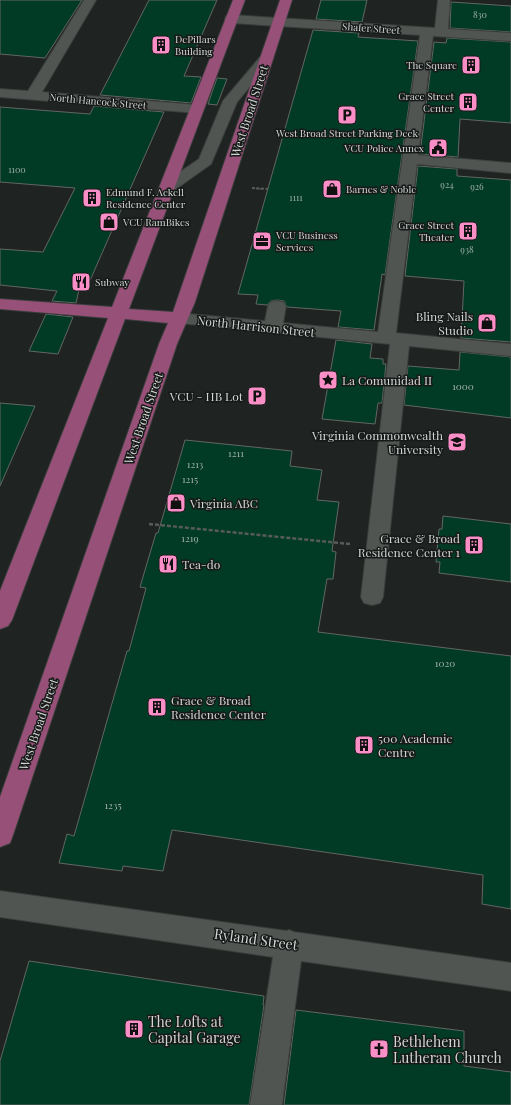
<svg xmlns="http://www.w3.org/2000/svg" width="511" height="1105" font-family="'Playfair Display',serif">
<rect width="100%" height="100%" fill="#1f2321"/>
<path fill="#023b25" stroke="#626664" d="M 0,0 L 82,0 L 45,58 L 0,54 Z
M 149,0 L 217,0 L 184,76 L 201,77 L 191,103 L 100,95 Z
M 321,0 L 367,0 L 362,22 L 316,19 Z
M 451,2 L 511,6 L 511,32 L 450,28 Z
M 313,30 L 359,33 L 358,37 L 418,41 L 385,275 L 382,274 L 374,330 L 338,327 L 341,311 L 287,307 L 284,301 L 277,300 L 271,301 L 267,305 L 256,304 L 258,295 L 238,294 Z
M 447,38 L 511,42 L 511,123 L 460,119 L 458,157 L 420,154 L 434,42 L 446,43 Z
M 217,78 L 227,79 L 217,105 L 208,104 Z
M 94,106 L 164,112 L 88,285 L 80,285 L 76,303 L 52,301 L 57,291 L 0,285 L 0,249 L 43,252 L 75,188 L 0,182 L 0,107 L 90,114 Z
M 418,166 L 457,169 L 457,176 L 511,180 L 511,342 L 461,338 L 464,281 L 405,276 Z
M 46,314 L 73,317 L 58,354 L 29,351 Z
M 336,340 L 372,344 L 370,358 L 383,359 L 383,364 L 386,364 L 382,403 L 378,403 L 375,424 L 322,419 Z
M 460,352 L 511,357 L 511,418 L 404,405 L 408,366 L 459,370 Z
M 0,403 L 35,406 L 0,486 Z
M 185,440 L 292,451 L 290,466 L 322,470 L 317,500 L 339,502 L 332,551 L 336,552 L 333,579 L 327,579 L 318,632 L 511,656 L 511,909 L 482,904 L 483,875 L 172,830 L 163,871 L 123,866 L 122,871 L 59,863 L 67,834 L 74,836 L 127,651 L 129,651 L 146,588 L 140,587 L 156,533 L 158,533 Z
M 443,516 L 511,524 L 511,582 L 439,573 L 440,562 L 436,562 L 439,529 L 442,529 Z
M 29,961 L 264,996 L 263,1005 L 264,1005 L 249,1105 L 0,1105 L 0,1061 Z
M 296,1010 L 464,1031 L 464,1066 L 511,1072 L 511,1105 L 284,1105 Z"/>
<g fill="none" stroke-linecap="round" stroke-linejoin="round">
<defs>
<path id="minor" d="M 84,0 L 96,0 L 42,92 L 197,105 L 202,106 L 204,109 L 202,112 L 197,113 L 0,97 L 0,89 L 28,91 Z
M 438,0 L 450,0 L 448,29 L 511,33 L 511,41 L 433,36 L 418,155 L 511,163 L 511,173 L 417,164 L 396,333 L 511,344 L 511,356 L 409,346 L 383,597 L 380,603 L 372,605 L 364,603 L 361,597 L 390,344 L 179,323 L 173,322 L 170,318 L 173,314 L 179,313 L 265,321 L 268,306 L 271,302 L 277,301 L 283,302 L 286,306 L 283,323 L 378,332 L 420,35 L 231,23 L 226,22 L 225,19 L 226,16 L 231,15 L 435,28 Z
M 266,55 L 271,56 L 273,59 L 237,102 L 211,164 L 173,191 L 167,193 L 161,191 L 159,188 L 161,185 L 199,159 L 223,101 L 261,56 Z
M 0,891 L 287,931 L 289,930 L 294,932 L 511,963 L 511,991 L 301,961 L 282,1105 L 250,1105 L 273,957 L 0,917 Z"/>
<path id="major" d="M 233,0 L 245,0 L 129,309 L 173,312 L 280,0 L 292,0 L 195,302 L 177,344 L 13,835 L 10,843 L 0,847 L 0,797 L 159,344 L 168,323 L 125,319 L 12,620 L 8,626 L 0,629 L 0,591 L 108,318 L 0,309 L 0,299 L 112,307 Z"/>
</defs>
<use href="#minor" stroke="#393d3b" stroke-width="2"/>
<use href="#major" stroke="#393d3b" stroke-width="2"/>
<path stroke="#575b59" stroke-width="1.5" stroke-dasharray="2.5 1.5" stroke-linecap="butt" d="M 252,188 L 262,189"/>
<path stroke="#575b59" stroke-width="2" stroke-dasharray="3 1.5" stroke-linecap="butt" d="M 252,188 L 268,189"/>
<path stroke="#575b59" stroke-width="2.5" stroke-dasharray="4 2" stroke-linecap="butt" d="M 149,524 L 350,544"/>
<use href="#minor" fill="#505552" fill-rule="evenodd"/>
<use href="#major" fill="#975078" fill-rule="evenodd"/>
</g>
<defs>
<symbol id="building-square" viewBox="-11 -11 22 22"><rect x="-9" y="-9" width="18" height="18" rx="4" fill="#fa8fc8" stroke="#161a18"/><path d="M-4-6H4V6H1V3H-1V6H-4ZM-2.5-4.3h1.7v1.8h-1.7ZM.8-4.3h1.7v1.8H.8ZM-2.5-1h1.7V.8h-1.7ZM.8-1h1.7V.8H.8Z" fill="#111"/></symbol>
<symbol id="parking-square" viewBox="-11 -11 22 22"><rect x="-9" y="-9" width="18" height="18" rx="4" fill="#fa8fc8" stroke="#161a18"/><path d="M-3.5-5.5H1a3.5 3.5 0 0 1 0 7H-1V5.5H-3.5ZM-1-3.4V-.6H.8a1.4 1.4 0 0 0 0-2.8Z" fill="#111"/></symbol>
<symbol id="civic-square" viewBox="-11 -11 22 22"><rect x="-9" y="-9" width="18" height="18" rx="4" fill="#fa8fc8" stroke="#161a18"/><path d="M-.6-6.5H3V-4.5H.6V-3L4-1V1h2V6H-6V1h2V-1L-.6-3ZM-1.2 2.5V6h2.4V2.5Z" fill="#111"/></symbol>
<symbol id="shop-square" viewBox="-11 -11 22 22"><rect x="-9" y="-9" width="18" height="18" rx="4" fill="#fa8fc8" stroke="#161a18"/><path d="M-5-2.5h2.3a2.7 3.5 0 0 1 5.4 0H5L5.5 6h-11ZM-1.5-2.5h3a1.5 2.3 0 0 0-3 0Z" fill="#111"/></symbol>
<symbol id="office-square" viewBox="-11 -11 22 22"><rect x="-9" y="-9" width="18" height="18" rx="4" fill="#fa8fc8" stroke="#161a18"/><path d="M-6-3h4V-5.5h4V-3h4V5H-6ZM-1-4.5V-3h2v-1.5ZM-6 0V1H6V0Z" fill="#111"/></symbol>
<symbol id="restaurant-square" viewBox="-11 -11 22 22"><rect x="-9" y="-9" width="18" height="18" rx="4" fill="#fa8fc8" stroke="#161a18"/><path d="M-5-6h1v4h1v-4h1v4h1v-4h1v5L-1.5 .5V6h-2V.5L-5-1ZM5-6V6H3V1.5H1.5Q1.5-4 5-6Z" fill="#111"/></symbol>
<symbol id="sight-square" viewBox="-11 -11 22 22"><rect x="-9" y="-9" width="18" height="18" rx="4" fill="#fa8fc8" stroke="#161a18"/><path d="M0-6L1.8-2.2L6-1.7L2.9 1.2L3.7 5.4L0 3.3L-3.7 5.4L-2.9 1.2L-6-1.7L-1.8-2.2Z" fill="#111"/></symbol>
<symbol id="university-square" viewBox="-11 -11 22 22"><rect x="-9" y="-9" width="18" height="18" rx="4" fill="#fa8fc8" stroke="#161a18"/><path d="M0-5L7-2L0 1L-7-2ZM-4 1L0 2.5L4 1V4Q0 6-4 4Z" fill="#111"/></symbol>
<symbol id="church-square" viewBox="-11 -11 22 22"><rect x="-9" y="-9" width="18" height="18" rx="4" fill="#fa8fc8" stroke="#161a18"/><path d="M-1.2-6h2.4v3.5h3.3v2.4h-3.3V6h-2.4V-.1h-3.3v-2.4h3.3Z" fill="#111"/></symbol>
</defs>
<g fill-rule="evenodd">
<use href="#building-square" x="150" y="34" width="22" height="22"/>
<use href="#building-square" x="460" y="54" width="22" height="22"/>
<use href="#building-square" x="457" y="91" width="22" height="22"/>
<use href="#parking-square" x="336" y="104" width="22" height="22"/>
<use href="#civic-square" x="427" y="137" width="22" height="22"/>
<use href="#shop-square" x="321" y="178" width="22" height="22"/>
<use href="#building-square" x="81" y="187" width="22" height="22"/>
<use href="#shop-square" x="98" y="211" width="22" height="22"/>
<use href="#building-square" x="457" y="220" width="22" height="22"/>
<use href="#office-square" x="251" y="230" width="22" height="22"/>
<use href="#restaurant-square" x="70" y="271" width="22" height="22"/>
<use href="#shop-square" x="476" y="312" width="22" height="22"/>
<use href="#sight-square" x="317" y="369" width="22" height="22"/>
<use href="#parking-square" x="246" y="385" width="22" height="22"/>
<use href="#university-square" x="446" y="431" width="22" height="22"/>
<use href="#shop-square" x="165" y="492" width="22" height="22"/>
<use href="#building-square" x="463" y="534" width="22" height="22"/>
<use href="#restaurant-square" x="157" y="553" width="22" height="22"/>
<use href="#building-square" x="146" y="696" width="22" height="22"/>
<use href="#building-square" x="353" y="734" width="22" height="22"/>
<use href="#building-square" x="123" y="1018" width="22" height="22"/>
<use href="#church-square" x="368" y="1038" width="22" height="22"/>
</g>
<g text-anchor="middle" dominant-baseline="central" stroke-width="3" stroke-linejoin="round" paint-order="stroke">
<g font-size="9" fill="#9faea8">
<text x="480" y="14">830</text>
<text x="17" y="169">1100</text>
<text x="447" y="184">924</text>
<text x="477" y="186">926</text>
<text x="296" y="197">1111</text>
<text x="467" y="249">938</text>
</g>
<g font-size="10" fill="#d3d5d4" stroke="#161a18">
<text transform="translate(371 28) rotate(4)">Shafer Street</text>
<text transform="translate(98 101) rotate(5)">North Hancock Street</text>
</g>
<g font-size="10" fill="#d3d5d4" stroke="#161a18" text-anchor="start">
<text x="175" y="39">DePillars<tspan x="175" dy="12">Building</tspan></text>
<text x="457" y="65" text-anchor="end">The Square</text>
<text x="454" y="96" text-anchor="end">Grace Street<tspan x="454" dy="12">Center</tspan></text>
<text x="347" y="133" text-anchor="middle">West Broad Street Parking Deck</text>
<text x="424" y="148" text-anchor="end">VCU Police Annex</text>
<text x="346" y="189">Barnes &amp; Noble</text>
<text x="106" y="192">Edmund F. Ackell<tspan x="106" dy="12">Residence Center</tspan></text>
<text x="123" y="222">VCU RamBikes</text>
<text x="454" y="225" text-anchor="end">Grace Street<tspan x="454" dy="12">Theater</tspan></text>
<text x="276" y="235">VCU Business<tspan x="276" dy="12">Services</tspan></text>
<text x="95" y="282">Subway</text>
</g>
<g font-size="10" fill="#9faea8">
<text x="463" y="386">1000</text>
<text x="236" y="453">1211</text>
<text x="195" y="464">1213</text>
<text x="190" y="479">1215</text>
<text x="190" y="538">1219</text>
<text x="445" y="663">1020</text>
<text x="113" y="805">1235</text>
</g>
<g font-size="12" fill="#d3d5d4" stroke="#161a18">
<text transform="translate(249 111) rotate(-72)">West Broad Street</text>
<text transform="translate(256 326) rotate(6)">North Harrison Street</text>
<text transform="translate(143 418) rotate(-71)">West Broad Street</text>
<text transform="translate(38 724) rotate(-71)">West Broad Street</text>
</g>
<g font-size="12" fill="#d3d5d4" stroke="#161a18" text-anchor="start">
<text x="473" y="316" text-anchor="end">Bling Nails<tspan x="473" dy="14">Studio</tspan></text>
<text x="342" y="380">La Comunidad II</text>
<text x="243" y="396" text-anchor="end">VCU - HB Lot</text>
<text x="443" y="435" text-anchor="end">Virginia Commonwealth<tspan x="443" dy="14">University</tspan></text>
<text x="190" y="503">Virginia ABC</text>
<text x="460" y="538" text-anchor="end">Grace &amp; Broad<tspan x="460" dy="14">Residence Center 1</tspan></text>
<text x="182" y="564">Tea-do</text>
<text x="171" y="700">Grace &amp; Broad<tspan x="171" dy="14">Residence Center</tspan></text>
<text x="378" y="738">500 Academic<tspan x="378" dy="14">Centre</tspan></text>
</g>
<g font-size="14" fill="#d3d5d4" stroke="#161a18">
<text transform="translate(256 939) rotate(8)">Ryland Street</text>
</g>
<g font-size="14" fill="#d3d5d4" stroke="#161a18" text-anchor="start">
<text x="148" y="1021">The Lofts at<tspan x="148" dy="16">Capital Garage</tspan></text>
<text x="393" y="1041">Bethlehem<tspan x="393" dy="16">Lutheran Church</tspan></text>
</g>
</g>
</svg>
